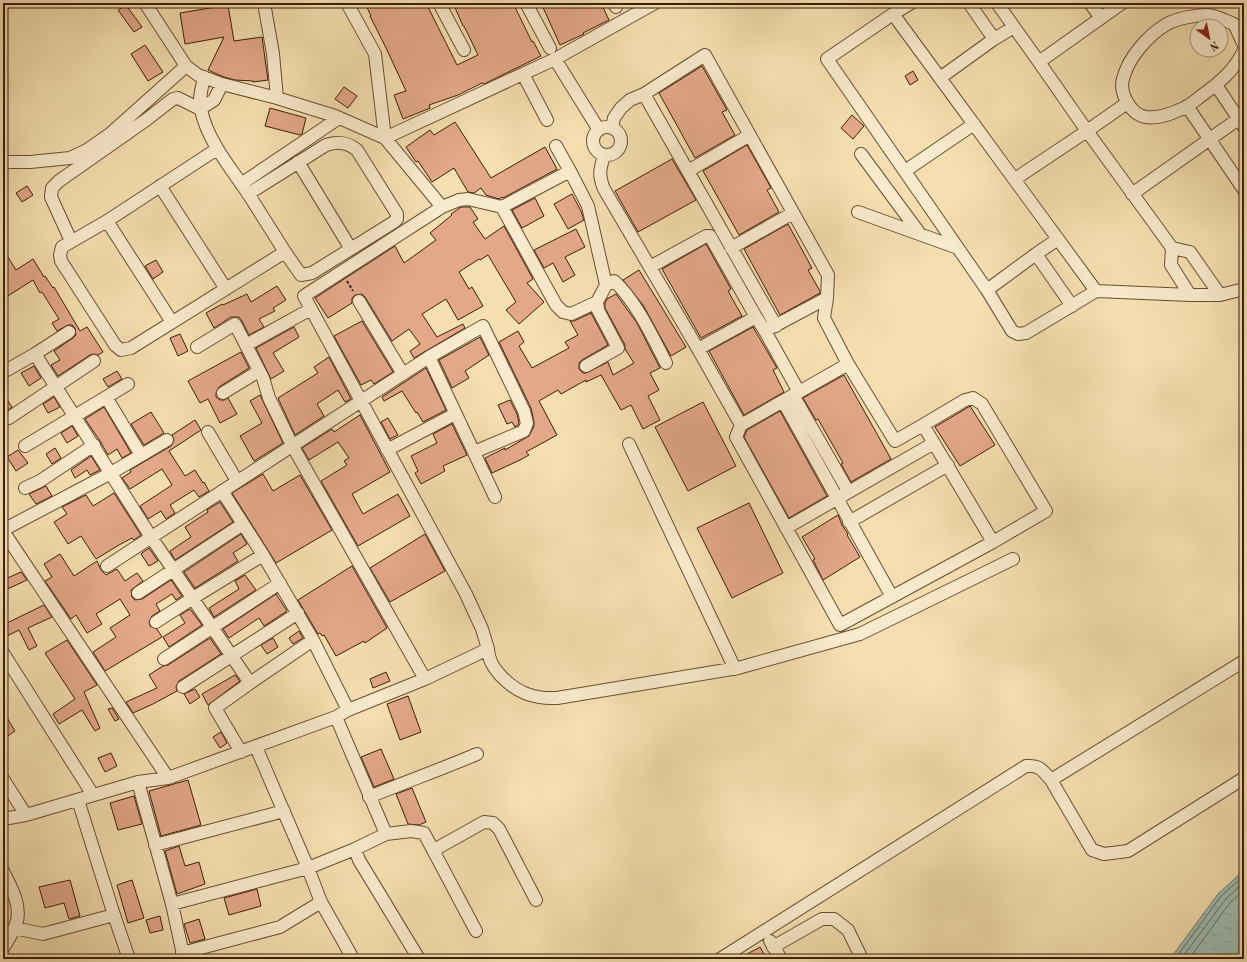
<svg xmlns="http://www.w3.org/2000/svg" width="1247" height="962" font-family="'Old Standard TT',serif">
<defs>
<pattern id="water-ripples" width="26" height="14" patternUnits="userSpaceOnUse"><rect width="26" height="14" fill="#9dbcb2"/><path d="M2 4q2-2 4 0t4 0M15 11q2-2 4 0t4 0" fill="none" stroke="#88a198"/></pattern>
</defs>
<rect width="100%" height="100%" fill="#f5dfb0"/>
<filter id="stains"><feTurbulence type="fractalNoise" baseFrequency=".005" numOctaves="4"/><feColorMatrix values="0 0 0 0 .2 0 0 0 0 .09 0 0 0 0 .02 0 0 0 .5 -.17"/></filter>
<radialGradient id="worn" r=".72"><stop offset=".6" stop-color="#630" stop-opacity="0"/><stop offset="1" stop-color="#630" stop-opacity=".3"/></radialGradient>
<path fill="url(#water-ripples)" stroke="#767d6d" d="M 1244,870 L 1244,959 L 1170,959 L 1218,894 Z"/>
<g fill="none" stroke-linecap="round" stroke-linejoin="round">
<path stroke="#6c6d5c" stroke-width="1" d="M 1175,959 L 1221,896 L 1244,876
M 1181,959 L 1225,900 L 1244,882
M 1189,959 L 1229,904 L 1244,890"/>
</g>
<path fill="#e3a88a" stroke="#3c1e06" d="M 365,3 L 426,3 L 457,65 L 478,55 L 464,26 L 463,26 L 453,3 L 513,3 L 532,42 L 533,41 L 541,56 L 484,84 L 482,83 L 458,95 L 429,105 L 430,108 L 403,119 L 394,95 L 406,91 L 387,50 L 370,16 L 371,16 Z
M 541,3 L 601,3 L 609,20 L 583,33 L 584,34 L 560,45 Z
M 126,5 L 142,27 L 134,32 L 118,10 Z
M 228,5 L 234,41 L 262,37 L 268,80 L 253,82 L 253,81 L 235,80 L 224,77 L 208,70 L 224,37 L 185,44 L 180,13 Z
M 145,45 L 163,72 L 148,81 L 131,54 Z
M 702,66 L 727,110 L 722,112 L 735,135 L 695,158 L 659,93 Z
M 913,71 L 918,80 L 910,85 L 905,76 Z
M 344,87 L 357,96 L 348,108 L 335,99 Z
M 270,108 L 306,118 L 302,134 L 300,135 L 265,126 Z
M 852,115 L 864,126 L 853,139 L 841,128 Z
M 455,122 L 491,178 L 545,147 L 557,169 L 503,198 L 502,197 L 499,199 L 486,195 L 481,188 L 474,193 L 468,192 L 454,168 L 432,182 L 418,161 L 416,162 L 406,147 L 430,130 L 434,135 Z
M 747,145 L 771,188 L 767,190 L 779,212 L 739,235 L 703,171 Z
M 672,159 L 696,200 L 638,232 L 615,191 Z
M 27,186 L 33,195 L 22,202 L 16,193 Z
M 572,194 L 581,211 L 584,220 L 568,229 L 554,204 Z
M 535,198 L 544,216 L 522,228 L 512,210 Z
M 461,207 L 470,207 L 478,219 L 473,222 L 485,239 L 504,226 L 533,279 L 527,283 L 544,302 L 519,324 L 506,310 L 516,302 L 488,255 L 480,260 L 479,259 L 459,272 L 469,289 L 472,287 L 483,306 L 458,320 L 446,299 L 422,314 L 437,337 L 463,324 L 465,328 L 414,358 L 410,351 L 420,344 L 409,329 L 392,341 L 365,297 L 362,294 L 355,295 L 352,298 L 352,303 L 328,318 L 315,298 L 395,246 L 404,263 L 436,240 L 430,233 L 452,215 L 451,214 Z
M 788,224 L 812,268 L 808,270 L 820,291 L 820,293 L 780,315 L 744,249 Z
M 576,229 L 585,247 L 565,257 L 575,275 L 563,282 L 553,263 L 544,268 L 534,250 Z
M 706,244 L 731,289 L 728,291 L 742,316 L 701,338 L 662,269 Z
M 3,249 L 16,270 L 33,259 L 44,277 L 45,276 L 53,288 L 54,287 L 80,331 L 87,327 L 103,352 L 98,355 L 94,354 L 90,355 L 58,376 L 51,365 L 60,360 L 54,351 L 73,338 L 76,335 L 75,328 L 72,325 L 68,325 L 57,331 L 52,323 L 59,319 L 42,292 L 40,293 L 33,280 L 3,299 Z
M 156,260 L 163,272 L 153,279 L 145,266 Z
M 639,270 L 686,347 L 671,356 L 643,305 L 623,280 Z
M 277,286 L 286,300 L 273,308 L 275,311 L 259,319 L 264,327 L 249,335 L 242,321 L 239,317 L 231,317 L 214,328 L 206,313 L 222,304 L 223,305 L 247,294 L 251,302 Z
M 616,294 L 637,323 L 660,368 L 650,373 L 659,390 L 648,396 L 660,420 L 643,429 L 631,405 L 621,410 L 601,375 L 586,382 L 586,380 L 561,394 L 558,390 L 539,401 L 557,435 L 526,452 L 529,455 L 520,460 L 492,473 L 485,458 L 505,448 L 505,450 L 529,436 L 534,426 L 534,422 L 531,408 L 499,342 L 518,331 L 524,342 L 519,346 L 532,368 L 569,348 L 565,342 L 578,335 L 570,321 L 574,321 L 591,313 L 608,345 L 582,360 L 579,363 L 579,369 L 583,373 L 586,373 L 608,362 L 613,375 L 634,363 L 625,349 L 625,345 L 605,308 L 605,303 L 607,299 Z
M 362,321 L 393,372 L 374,384 L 371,380 L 361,385 L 334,336 Z
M 294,327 L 299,337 L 273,353 L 284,371 L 271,379 L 256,348 Z
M 753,327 L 777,368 L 773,370 L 784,392 L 744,415 L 709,351 Z
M 180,334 L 188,351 L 178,356 L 170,338 Z
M 480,337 L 489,355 L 465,371 L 469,378 L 452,388 L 439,360 Z
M 241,352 L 249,368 L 219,387 L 216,393 L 216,397 L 220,400 L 224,400 L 228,398 L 237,414 L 220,423 L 208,399 L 200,403 L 188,381 Z
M 329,357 L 351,399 L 345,402 L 338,390 L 317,404 L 324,416 L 295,435 L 278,398 L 318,373 L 314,367 Z
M 34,366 L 41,378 L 29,386 L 21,373 Z
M 426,368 L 446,410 L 423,422 L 417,412 L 416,413 L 402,391 L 384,401 L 382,397 Z
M 117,371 L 122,379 L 108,387 L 103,379 Z
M 844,375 L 891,459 L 851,482 L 841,464 L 843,463 L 818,419 L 816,420 L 803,398 Z
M 3,394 L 12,407 L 3,414 Z
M 260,395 L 283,443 L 254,461 L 240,436 L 262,423 L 250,401 Z
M 54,397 L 60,407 L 48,413 L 43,404 Z
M 510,400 L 517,414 L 519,423 L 518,425 L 515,427 L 512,422 L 507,424 L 498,405 Z
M 703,402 L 736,466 L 688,491 L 655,427 Z
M 970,406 L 995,445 L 960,466 L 935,427 Z
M 104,407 L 131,453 L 122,458 L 117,449 L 108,455 L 100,441 L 85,419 Z
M 780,411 L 827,496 L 789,518 L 744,437 L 747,430 Z
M 151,412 L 164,433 L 144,445 L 131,424 Z
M 360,415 L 390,472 L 352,494 L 363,514 L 398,494 L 410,516 L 358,546 L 321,481 L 347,465 L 344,461 L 349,458 L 338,442 L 309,460 L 302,448 L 332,429 L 334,432 Z
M 388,418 L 398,435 L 390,439 L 381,422 Z
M 195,420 L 201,430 L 169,451 L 185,476 L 195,470 L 203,483 L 204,482 L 209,491 L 199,497 L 194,490 L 170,505 L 175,513 L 166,519 L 161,511 L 148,519 L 140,506 L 172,485 L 162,469 L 130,489 L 122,478 L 131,472 L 130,470 L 171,446 L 174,440 L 172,435 Z
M 452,424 L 467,455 L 443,466 L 445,471 L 421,484 L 415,473 L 418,471 L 411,456 L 437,443 L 433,434 Z
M 72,426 L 78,436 L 67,443 L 61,433 Z
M 55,448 L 61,458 L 52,464 L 46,454 Z
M 18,450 L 28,463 L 16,471 L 7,457 Z
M 91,456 L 100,470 L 90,475 L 87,470 L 75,478 L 71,470 Z
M 263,474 L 273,491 L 300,475 L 332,530 L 276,563 L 232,493 Z
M 46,486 L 52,496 L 36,504 L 29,494 Z
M 114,493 L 141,535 L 134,540 L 132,538 L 119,545 L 96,559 L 81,536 L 68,544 L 54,522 L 67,514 L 62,507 L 86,495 L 93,506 Z
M 220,502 L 233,522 L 175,560 L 170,551 L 191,537 L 185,527 L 208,512 L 207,510 Z
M 749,503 L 783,573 L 732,598 L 697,528 Z
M 838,515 L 842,525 L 848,534 L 847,535 L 860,557 L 823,580 L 813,560 L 815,559 L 802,537 Z
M 241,534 L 247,544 L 233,553 L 238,561 L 195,588 L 184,572 Z
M 425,534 L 445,571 L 390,602 L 370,568 Z
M 149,548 L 158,561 L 149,566 L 141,554 L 142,553 Z
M 60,554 L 74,576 L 97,561 L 101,570 L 106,575 L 117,569 L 125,581 L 137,573 L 143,581 L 131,590 L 132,597 L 135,600 L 142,599 L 171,580 L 182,596 L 176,600 L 172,594 L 156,604 L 160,611 L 152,616 L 149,622 L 150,626 L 157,629 L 162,637 L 105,671 L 93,652 L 116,637 L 110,628 L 130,615 L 120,599 L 96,614 L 102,624 L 87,633 L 76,615 L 71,619 L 45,581 L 52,577 L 44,564 Z
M 352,566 L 387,628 L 365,643 L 364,641 L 336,656 L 324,635 L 322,636 L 320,633 L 318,634 L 298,600 Z
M 21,572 L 27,580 L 3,591 L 3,580 Z
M 245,575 L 256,590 L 214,617 L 209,608 L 239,589 L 235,581 Z
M 276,594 L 287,611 L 264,626 L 259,618 L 229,638 L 223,629 Z
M 44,605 L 52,617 L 28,628 L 37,646 L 29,650 L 19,630 L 3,638 L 3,625 Z
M 190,609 L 202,625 L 169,647 L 163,637 L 185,623 L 180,615 Z
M 299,631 L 303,638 L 293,644 L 289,638 Z
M 210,638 L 221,654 L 179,681 L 176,687 L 177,691 L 153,704 L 133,713 L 126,702 L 157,688 L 149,675 L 163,666 L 168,665 Z
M 273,638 L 278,647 L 267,654 L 261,645 Z
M 67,640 L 97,685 L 84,692 L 100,728 L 95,731 L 82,710 L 59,724 L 53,714 L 75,699 L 45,653 Z
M 386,672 L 390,681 L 373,688 L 370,679 Z
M 235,675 L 240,681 L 208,705 L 202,694 Z
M 195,689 L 200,697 L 190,704 L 184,694 Z
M 408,696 L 421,732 L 400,740 L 387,704 Z
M 112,708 L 119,719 L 115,721 L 108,709 Z
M 3,711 L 15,731 L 3,739 Z
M 221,732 L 227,743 L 220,748 L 213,737 Z
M 381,749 L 394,779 L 374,787 L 361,757 Z
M 111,753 L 117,766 L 105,772 L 98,758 Z
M 188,780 L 201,825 L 161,836 L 149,791 Z
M 412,788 L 426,822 L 419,825 L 408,824 L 396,794 Z
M 134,796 L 142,824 L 118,830 L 110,803 Z
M 179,846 L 185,866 L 199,862 L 205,884 L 177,894 L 165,851 Z
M 70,880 L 80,916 L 69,919 L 64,903 L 45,908 L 39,887 Z
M 132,880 L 144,918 L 128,923 L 117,885 Z
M 257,889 L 261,906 L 229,915 L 224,898 Z
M 160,916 L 163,930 L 150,933 L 146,920 Z
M 199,919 L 205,939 L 190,943 L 184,924 Z
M 760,947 L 767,959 L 738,959 Z"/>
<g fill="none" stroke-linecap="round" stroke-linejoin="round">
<defs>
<path id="minor" d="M 145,3 L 186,66 L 198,75 L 222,84 L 277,98 L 335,116 L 385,138 L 442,207
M 264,3 L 273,54 L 277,98
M 347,3 L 375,54 L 385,138 L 555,59 L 655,3
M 439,3 L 464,50
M 526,3 L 550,48
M 614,3 L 616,7
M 911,3 L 893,14 L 940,78 L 994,39 L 969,3
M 997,3 L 1014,27
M 1090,3 L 1101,18
M 893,14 L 827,59 L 987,290 L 1012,331 L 1018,334 L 1026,333 L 1096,291 L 1190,295 L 1220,295 L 1244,289
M 994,39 L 1014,27 L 1039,62
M 1244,45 L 1234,24 C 1226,21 1217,16 1208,15 C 1196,15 1178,18 1167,24 C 1148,35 1128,58 1123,79 C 1119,93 1131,115 1146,117 C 1159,119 1173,113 1184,108 C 1190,105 1196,100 1201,96 C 1219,83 1235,70 1244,50
M 555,59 L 599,130
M 523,74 L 547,120
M 204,77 C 202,88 198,99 201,110 C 208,142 231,168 249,195 C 261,214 273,233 285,252 L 131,348 L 121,350 L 115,345 L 61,261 L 60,255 L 62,247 L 107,221 L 217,149
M 940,78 L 1096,291
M 1216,85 L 1244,127
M 644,94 L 776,326
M 1127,103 L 1087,131 L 1172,248 L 1171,265 L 1190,295
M 1187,106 L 1244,190
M 200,109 L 214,100 L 222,84
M593 141a14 14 0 1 1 28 0a14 14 0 1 1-28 0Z
M 612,128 L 614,118 L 621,108 L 630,100 L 644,94 L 705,55 L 828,275 L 827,298 L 824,318 L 848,364 L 799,392
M 556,146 L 570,171
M 861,154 L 920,234
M 604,155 C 600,170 598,174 604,189 L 698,349 L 741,425 L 736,437 L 840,625 L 993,542 L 1046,511 L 982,404 L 973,398 L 965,400 L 923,425
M 298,162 L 351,249
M 3,164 L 8,162 L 30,162 L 70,158 L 87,150 L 110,134 L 186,66
M 688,171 L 750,135
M 905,171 L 974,124
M 1015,179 L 1087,131 L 1039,62 L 1122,3
M 241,184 L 339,118
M 160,186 L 226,289
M 248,194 L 326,145 C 338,141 347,142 357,150 L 397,214 L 397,219 L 394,222 L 312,273 L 301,275 L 285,252
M 1132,194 L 1244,115
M 502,207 L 570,171 L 588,206 L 606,285 L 597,302 L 598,310 L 618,348 L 586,366
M 858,212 L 958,248
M 107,221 L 172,322
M 1058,239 L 1036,254 L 1072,306
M 71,241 L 51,197 L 52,188 L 59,181 L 146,120 L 173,99 L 178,98 L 200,109
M 731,248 L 793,213
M 1172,248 L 1190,252 L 1220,295
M 650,267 L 706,236 L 710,236 L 756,317
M 606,285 L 614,281 C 636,301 652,336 666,363
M 987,290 L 1036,254
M 359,301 L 403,374
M 765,331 L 799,392 L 783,401 L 892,597
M 246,345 L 311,309
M 197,347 L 235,324 L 263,378 L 269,398 L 292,445 L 425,679
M 698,349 L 756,317 L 765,331 L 827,298
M 35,354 L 69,332
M 429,357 L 495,497
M 848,364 L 895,441 L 923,425 L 993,542
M 3,370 L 7,370 L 35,354 L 151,537 L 250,683
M 223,393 L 259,371
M 793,395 L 848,491
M 106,397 L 141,455
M 9,418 L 94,361
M 741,425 L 783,401
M 208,432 L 237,481
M 629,444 L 735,669
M 25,446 L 128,384
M 387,450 L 455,414
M 25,488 L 40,481 L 94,445
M 222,491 L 263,555 L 313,640 L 348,710
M 849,522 L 948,465
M 786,528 L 934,443
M 3,530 L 111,473 L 167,440
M 3,531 L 168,778
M 107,566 L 429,357 L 483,326 L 524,411 L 527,423 L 524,431 L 474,452
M 138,593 L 243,524
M 156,622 L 193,598 L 263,555
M 488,649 L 482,629 L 466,594 L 304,296 L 442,207 L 459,200 L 468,199 L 502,207 L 556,305 L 563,312 L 571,314 L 597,302
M 3,653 L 93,795
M 164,659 L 280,583
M 183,687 L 298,613
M 336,717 L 386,834
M 256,747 L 308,868 L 321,902 L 351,955 L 351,959
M 241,752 L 215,708 L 250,683 L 313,640
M 3,779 L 26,815
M 1051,780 L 1092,850 L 1104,854 L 1128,851 L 1244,778
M 138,782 L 172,904 L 184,959
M 369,797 C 405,782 442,769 477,754
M 78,800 L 114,915 L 129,959
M 3,819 L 26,815 L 138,782 L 168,778 L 336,717 L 348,710 L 425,679 L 488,649 C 489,661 493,667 501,676 C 517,693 534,699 557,698 L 738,668 L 860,634 L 1013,559
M 155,845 L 284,811
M 355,849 L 359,860 L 419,959
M 434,850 L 484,822 L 493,823 L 499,829 L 536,900
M 3,871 C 10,886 21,903 17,921 C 15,930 8,940 3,948
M 172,904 L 308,868 L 355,849 L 386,834 L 411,831 L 424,833 L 476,931
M 14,928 L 43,934 L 114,915
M 770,941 L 781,959
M 773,947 L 822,919 L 834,919 L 848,930 L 862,959
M 182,953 L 280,927 L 321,902
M 720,959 L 1026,766 C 1040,765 1042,770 1051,780 L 1244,661"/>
</defs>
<use href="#minor" stroke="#6a4e30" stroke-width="14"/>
<path stroke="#3c1e06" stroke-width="2" stroke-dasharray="3 2" stroke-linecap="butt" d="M 347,281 L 353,291"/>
<use href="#minor" stroke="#f8eacc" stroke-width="12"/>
</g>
<rect width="1247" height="962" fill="none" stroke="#f5dfb0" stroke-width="16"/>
<rect x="4" y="4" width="1239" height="954" fill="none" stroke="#3c1e06" stroke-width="2"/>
<rect x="8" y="8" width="1231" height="946" fill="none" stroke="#3c1e06"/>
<g transform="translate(1209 38) rotate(147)"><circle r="19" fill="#f8eacc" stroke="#ad987d"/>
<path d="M0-3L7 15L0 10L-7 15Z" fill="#8f2418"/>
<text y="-6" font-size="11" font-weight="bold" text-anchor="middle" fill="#3c1e06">N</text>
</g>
<rect width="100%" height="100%" filter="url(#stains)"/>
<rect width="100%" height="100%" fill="url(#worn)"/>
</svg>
